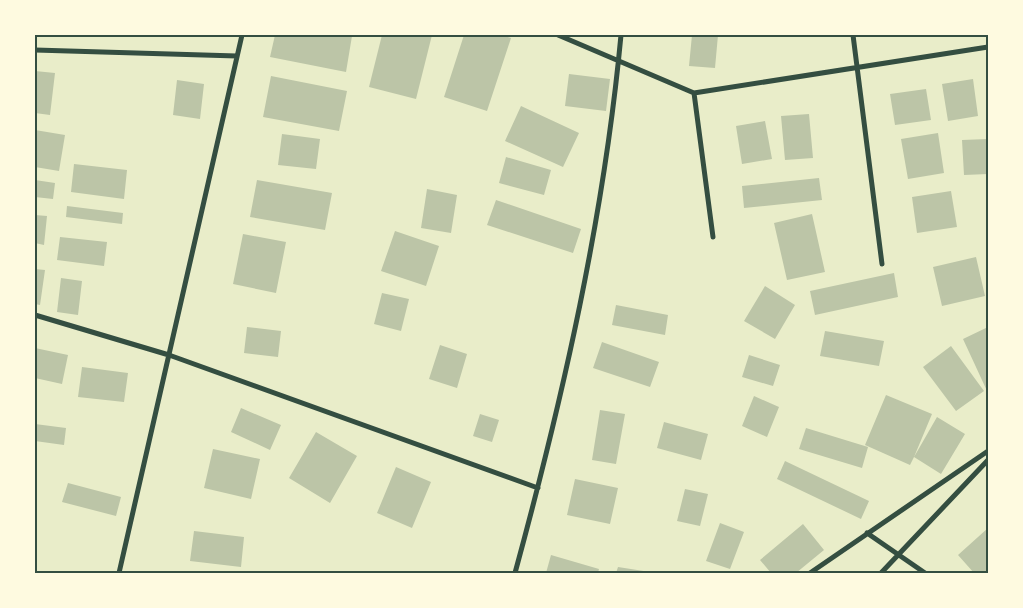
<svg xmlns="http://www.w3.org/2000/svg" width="1023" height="608" font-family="'Exo 2',sans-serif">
<rect width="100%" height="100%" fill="#e9edc9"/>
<path fill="#bcc5a7" d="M 275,35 L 352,36 L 346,72 L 270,57 Z
M 382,35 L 432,35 L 416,99 L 369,87 Z
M 464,35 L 502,35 L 511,38 L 487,111 L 444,97 Z
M 692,35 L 718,35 L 715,68 L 689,66 Z
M 35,71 L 55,73 L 50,115 L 35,113 Z
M 569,74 L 610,79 L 606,111 L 565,106 Z
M 271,76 L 347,91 L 339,131 L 263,117 Z
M 973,79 L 978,116 L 948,121 L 942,84 Z
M 177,80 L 204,84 L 200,119 L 173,115 Z
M 926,89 L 931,120 L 895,125 L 890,94 Z
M 521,106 L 579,133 L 563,167 L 505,141 Z
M 809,114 L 813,158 L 785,160 L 781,116 Z
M 765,121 L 772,159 L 742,164 L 736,126 Z
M 35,130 L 65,135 L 59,171 L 35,167 Z
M 938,133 L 944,173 L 908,179 L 901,139 Z
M 282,134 L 320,139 L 316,169 L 278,165 Z
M 988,139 L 988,174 L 964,175 L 962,140 Z
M 506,157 L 551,170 L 544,195 L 499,183 Z
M 74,164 L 127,170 L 124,199 L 71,192 Z
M 819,178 L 822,200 L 744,208 L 742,186 Z
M 35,180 L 55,183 L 53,199 L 35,197 Z
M 257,180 L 332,193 L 325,230 L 250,217 Z
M 427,189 L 457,195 L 451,233 L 421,228 Z
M 951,191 L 957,227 L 917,233 L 912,197 Z
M 496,200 L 581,229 L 573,253 L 487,225 Z
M 67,206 L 123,213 L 122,224 L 66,217 Z
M 812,214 L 825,272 L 787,280 L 774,223 Z
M 35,215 L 47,216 L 44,245 L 35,243 Z
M 395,231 L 439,246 L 426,286 L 381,271 Z
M 243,234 L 286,242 L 276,293 L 233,284 Z
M 60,237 L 107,242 L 104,266 L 57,260 Z
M 976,257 L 985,296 L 942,306 L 933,267 Z
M 35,269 L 45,270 L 40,305 L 35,304 Z
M 894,273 L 898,297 L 815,315 L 810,291 Z
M 61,278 L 82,281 L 78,315 L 57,312 Z
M 765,286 L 795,305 L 775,339 L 744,321 Z
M 382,293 L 409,299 L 401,331 L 374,324 Z
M 616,305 L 668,315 L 665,335 L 612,325 Z
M 247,327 L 281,331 L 278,357 L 244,353 Z
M 988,327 L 988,393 L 963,339 Z
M 825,331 L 884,341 L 879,366 L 820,356 Z
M 602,342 L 659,362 L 650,387 L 593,368 Z
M 440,345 L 467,354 L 457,388 L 429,379 Z
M 951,346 L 984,391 L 956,411 L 923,367 Z
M 35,348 L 68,355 L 62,384 L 35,378 Z
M 749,355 L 780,365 L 773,386 L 742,377 Z
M 82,367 L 128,373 L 124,402 L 78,397 Z
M 886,395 L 932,414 L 914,457 L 937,417 L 965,434 L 941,474 L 914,457 L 910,465 L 865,445 Z
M 754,396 L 779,407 L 767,437 L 742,426 Z
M 241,408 L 281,425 L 270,450 L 231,432 Z
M 600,410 L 625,414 L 616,464 L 592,460 Z
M 480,414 L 499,420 L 492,442 L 473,436 Z
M 664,422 L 708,434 L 701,460 L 657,448 Z
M 35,424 L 66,428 L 64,445 L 35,441 Z
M 806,428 L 868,447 L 862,468 L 799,449 Z
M 316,432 L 357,456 L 330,503 L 289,478 Z
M 213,449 L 260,459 L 251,499 L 204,488 Z
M 785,461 L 869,501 L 861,519 L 777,479 Z
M 396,467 L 431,482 L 412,528 L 377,513 Z
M 575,479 L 618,488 L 610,524 L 567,515 Z
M 68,483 L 121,497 L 116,516 L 62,502 Z
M 685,489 L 708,494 L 700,526 L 677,521 Z
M 720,523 L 744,532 L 730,569 L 706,561 Z
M 803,524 L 824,550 L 796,573 L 771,573 L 760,560 Z
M 988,528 L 988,573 L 974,573 L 958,555 Z
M 194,531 L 244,537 L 241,567 L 190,561 Z
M 551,555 L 599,569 L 598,573 L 546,573 Z
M 618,567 L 650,572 L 649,573 L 616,573 Z"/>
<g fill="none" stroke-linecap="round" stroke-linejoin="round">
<path stroke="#344e41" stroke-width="5" d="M 558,35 L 694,93 L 988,47
M 853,35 L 882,264
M 35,50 L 237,56
M 694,93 L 713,237
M 35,315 L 169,355 L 538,488
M 867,533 L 925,573
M 119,573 L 242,35
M 515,573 C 563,397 604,217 621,35
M 810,573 L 988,451
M 881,573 L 988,460"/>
</g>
<rect width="1023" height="608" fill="none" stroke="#fefae0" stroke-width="72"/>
<rect x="36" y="36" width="951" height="536" fill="none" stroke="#344e41" stroke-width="2"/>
</svg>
